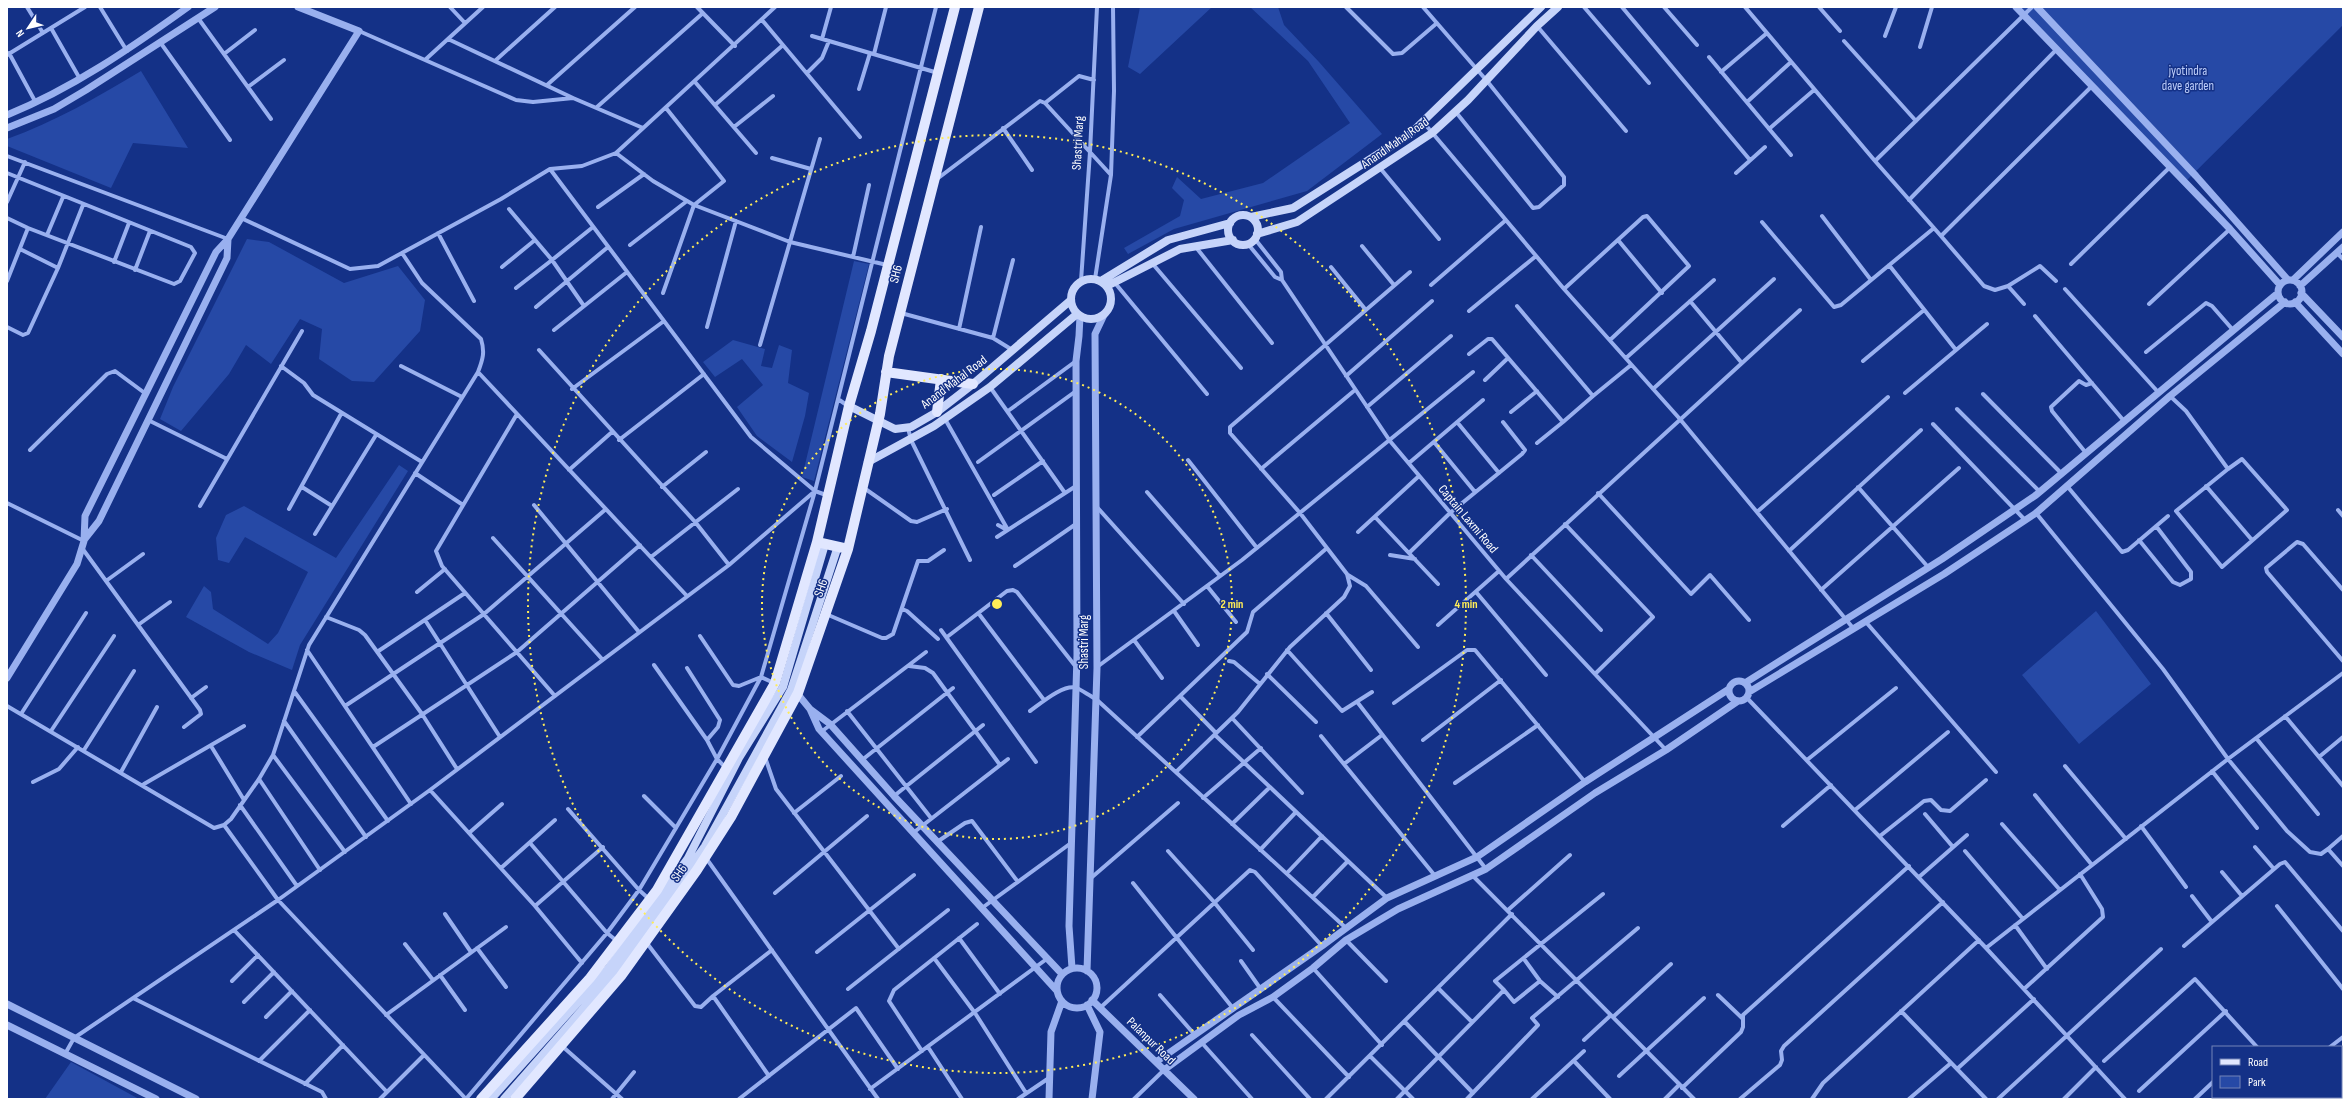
<svg xmlns="http://www.w3.org/2000/svg" width="2350" height="1106" font-family="'Sofia Sans Condensed',sans-serif">
<rect width="100%" height="100%" fill="#143187"/>
<path fill="#2649a6" d="M 1140,7 L 1212,7 L 1140,74 L 1128,67 Z
M 1250,7 L 1278,7 L 1284,25 L 1319,62 L 1382,134 L 1307,191 L 1174,229 L 1128,254 L 1124,248 L 1180,216 L 1184,200 L 1172,188 L 1177,177 L 1201,199 L 1263,183 L 1350,123 L 1308,61 Z
M 2018,7 L 2343,7 L 2343,25 L 2185,182 Z
M 141,71 L 188,148 L 133,143 L 111,188 L 7,146 L 7,139 C 55,122 97,97 141,71 Z
M 247,239 L 269,242 L 344,283 L 398,266 L 425,300 L 420,331 L 374,382 L 352,381 L 319,359 L 322,329 L 300,319 L 271,364 L 246,345 L 229,374 L 181,431 L 160,419 L 173,387 Z
M 854,261 L 869,264 L 814,481 L 802,477 Z
M 733,340 L 765,349 L 761,366 L 772,368 L 779,345 L 792,350 L 788,383 L 809,393 L 805,416 L 792,462 L 757,436 L 737,407 L 763,385 L 742,359 L 715,377 L 703,362 Z
M 399,465 L 408,471 L 300,645 L 292,670 L 249,652 L 186,617 L 204,586 L 211,592 L 213,609 L 268,644 L 278,633 L 308,572 L 245,537 L 229,563 L 218,560 L 216,538 L 226,515 L 244,506 L 336,558 Z
M 2096,611 L 2151,684 L 2079,744 L 2022,675 Z
M 71,1062 L 139,1099 L 45,1099 Z"/>
<g fill="none" stroke-linecap="round" stroke-linejoin="round">
<path stroke="#99b0ef" stroke-width="4" d="M 27,7 L 43,33
M 100,7 L 127,51
M 450,7 L 465,23
M 697,7 L 735,46
M 1346,7 L 1393,54 L 1402,53 L 1437,23
M 1423,7 L 1487,81 L 1564,177 L 1564,185 L 1539,207 L 1533,208 L 1455,111
M 1584,7 L 1649,83
M 1622,7 L 1750,160
M 1664,7 L 1697,45
M 1745,7 L 1875,161 L 2032,7
M 1819,7 L 1840,31
M 198,18 L 271,119
M 762,20 L 860,137
M 1537,26 L 1626,131
M 51,28 L 80,79
M 359,31 L 516,100 L 533,102 L 573,98 L 643,128
M 812,36 L 938,73
M 1885,36 L 1896,7
M 448,39 L 573,98
M 822,39 L 831,7
M 1844,41 L 1916,121
M 160,42 L 230,140
M 1920,47 L 1932,7
M 9,53 L 36,103
M 224,54 L 255,30
M 874,54 L 886,7
M 7,55 L 85,7
M 1709,57 L 1791,155
M 426,59 L 483,7
M 496,60 L 555,7
M 1721,72 L 1767,33
M 807,73 L 822,58 L 829,41
M 695,82 L 756,153
M 547,85 L 635,7
M 248,87 L 284,60
M 859,89 L 870,53
M 1747,102 L 1791,62
M 1045,103 L 1079,76 L 1094,80
M 715,105 L 783,45
M 597,107 L 703,13
M 1424,123 L 1564,289 L 1679,418 L 1853,628
M 734,127 L 773,96
M 1003,128 L 1032,170
M 1769,129 L 1814,90
M 616,153 L 653,181 L 694,205 L 790,242 L 887,265
M 7,156 L 228,239
M 772,158 L 811,169
M 1875,161 L 1941,236 L 2092,86
M 1380,168 L 1439,239
M 550,169 L 751,437 L 815,491
M 7,173 L 191,247 L 195,253 L 180,281 L 174,284 L 28,228 L 7,218
M 1736,173 L 1765,147
M 937,179 L 1040,101 L 1045,103 L 1111,175
M 1909,200 L 2057,49
M 7,202 L 25,162
M 598,207 L 644,174
M 509,209 L 552,260 L 593,227
M 1822,216 L 1871,280
M 241,218 L 350,269 L 378,266 L 501,199 L 550,169 L 582,166 L 616,153 L 775,7
M 1762,222 L 1834,307 L 1841,305 L 1934,228
M 438,233 L 474,301
M 47,235 L 63,197
M 1941,236 L 1984,286 L 1995,290 L 2008,286 L 2024,304
M 1255,239 L 1281,272 L 1282,280 L 1390,441 L 1506,579 L 1666,750
M 1618,240 L 1662,293
M 1248,244 L 1275,277 L 1282,280
M 630,245 L 687,201
M 1195,246 L 1272,343
M 1362,246 L 1394,285
M 20,249 L 58,268
M 2337,253 L 2343,259
M 853,257 L 869,185
M 114,262 L 129,223
M 1152,263 L 1241,368
M 2071,264 L 2170,167
M 1889,265 L 1956,350
M 502,267 L 535,240
M 1331,267 L 1365,309
M 135,270 L 150,231
M 1095,279 L 1111,175 L 1114,91 L 1113,7
M 7,281 L 28,228
M 1081,281 L 1090,152 L 1097,7
M 1115,283 L 1207,394
M 1431,285 L 1506,220
M 2008,286 L 2040,266 L 2056,281
M 516,288 L 552,260 L 584,306
M 1564,289 L 1643,217 L 1647,216 L 1689,266 L 1610,340
M 2065,289 L 2158,392
M 663,293 L 694,205 L 724,181 L 666,108
M 1690,301 L 1741,362
M 2149,304 L 2230,229
M 1517,306 L 1593,396 L 1631,365
M 536,307 L 608,247
M 1469,311 L 1536,256
M 901,313 L 993,338 L 1014,351
M 2035,316 L 2124,421
M 7,327 L 23,335 L 28,333 L 58,268 L 83,205
M 707,327 L 736,221
M 959,329 L 981,227
M 554,330 L 627,272
M 993,338 L 1013,260
M 760,345 L 820,139
M 539,350 L 696,523 L 729,565
M 2146,352 L 2206,303 L 2212,306 L 2233,330
M 1469,354 L 1488,339 L 1492,339 L 1563,422 L 1593,396
M 1626,358 L 1714,280
M 1863,361 L 1924,310
M 281,366 L 304,383 L 313,395 L 422,462
M 401,366 L 462,397
M 478,372 L 687,596
M 1346,376 L 1432,301
M 1485,380 L 1508,358
M 990,387 L 1065,493
M 572,389 L 664,321
M 1653,389 L 1774,279
M 1905,393 L 1987,324
M 1983,394 L 2062,474
M 2170,396 L 2186,411 L 2228,469 L 2176,511 L 2222,567 L 2287,510 L 2242,459 L 2228,469
M 838,399 L 848,406
M 1367,407 L 1451,336
M 1957,409 L 2040,492
M 1008,411 L 1076,361
M 1511,412 L 1537,391
M 517,414 L 436,551 L 442,566 L 555,696
M 945,419 L 1008,530
M 148,420 L 227,459
M 1457,422 L 1499,473
M 1933,424 L 2025,520
M 908,428 L 911,440 L 970,560
M 619,440 L 704,374
M 1434,442 L 1475,492
M 1537,443 L 1563,422
M 30,450 L 107,374 L 115,371 L 146,394
M 2086,453 L 2052,411 L 2051,407 L 2079,381 L 2086,385 L 2092,383
M 1188,460 L 1257,548
M 978,462 L 1076,391
M 1409,463 L 1483,400
M 1261,469 L 1355,390
M 569,470 L 612,432
M 415,473 L 463,505
M 2067,486 L 2122,552 L 2128,550 L 2168,516
M 2206,486 L 2252,540
M 302,487 L 332,506
M 662,487 L 706,452
M 1858,487 L 1928,567
M 864,488 L 911,521 L 917,522 L 947,509
M 1147,492 L 1220,576
M 1598,493 L 1691,594 L 1710,575 L 1749,620
M 994,495 L 1043,461
M 7,503 L 84,541
M 534,505 L 639,632
M 200,506 L 302,331
M 1096,506 L 1184,604
M 289,509 L 341,414
M 2338,510 L 2343,516
M 1757,512 L 1888,397
M 2036,513 L 2163,669 L 2228,759 L 2287,831 L 2310,852 L 2321,854 L 2328,849
M 1375,517 L 1438,584
M 1565,524 L 1653,617 L 1595,674
M 998,525 L 1007,530
M 1358,532 L 1419,476
M 315,534 L 376,435
M 997,537 L 1076,486
M 493,538 L 602,659
M 2139,540 L 2173,582 L 2180,585 L 2191,579 L 2191,572 L 2156,526
M 82,548 L 200,710 L 201,714 L 184,727
M 1789,551 L 1921,430
M 1409,553 L 1450,513 L 1522,454 L 1525,450 L 1503,422
M 1390,555 L 1415,559
M 1531,555 L 1601,630
M 651,557 L 738,489
M 1015,566 L 1076,524
M 1348,575 L 1366,586 L 1418,647
M 1506,579 L 1800,310
M 106,581 L 143,554
M 1207,586 L 1236,622
M 1821,590 L 1959,468
M 2343,590 L 2303,544 L 2297,542 L 2266,568 L 2267,572 L 2343,661
M 417,592 L 445,569
M 1476,592 L 1546,675
M 902,609 L 907,611 L 938,639
M 1174,611 L 1198,645
M 1326,613 L 1371,670
M 826,614 L 882,638 L 886,638 L 893,634 L 918,561 L 928,561 L 944,550
M 979,614 L 1044,700
M 326,617 L 359,630 L 365,635 L 422,714 L 457,769
M 425,620 L 500,737
M 1865,621 L 1996,772
M 138,625 L 170,602
M 1438,625 L 1499,571
M 941,630 L 1036,762
M 700,636 L 733,685 L 739,686 L 761,677 L 774,683
M 947,637 L 1007,591 L 1013,590 L 1017,592 L 1076,667
M 1134,640 L 1162,678
M 307,650 L 411,804
M 1287,650 L 1342,711 L 1372,692
M 377,652 L 465,593
M 1229,661 L 1234,662 L 1260,684
M 654,665 L 707,740 L 717,759 L 726,768
M 909,666 L 925,668 L 933,673 L 1000,765
M 1097,667 L 1242,560 L 1473,372
M 687,668 L 720,720 L 718,727 L 707,740
M 1267,674 L 1316,722
M 294,691 L 388,821
M 1180,696 L 1216,733
M 191,698 L 206,687
M 1747,698 L 1986,948 L 2125,1099
M 1358,703 L 1486,869
M 1394,703 L 1467,650 L 1475,650 L 1585,782
M 7,706 L 214,828 L 224,825 L 231,819 L 259,779 L 273,755 L 309,645 L 478,372 C 483,359 485,352 481,339 L 422,283 L 402,253
M 345,706 L 484,614 L 606,509
M 847,711 L 931,818
M 1030,711 C 1040,704 1064,683 1077,688 C 1083,691 1090,696 1096,699 L 1346,928
M 21,714 L 86,613
M 2285,716 L 2343,786
M 1232,718 L 1302,793
M 284,721 L 366,837
M 51,731 L 114,636
M 821,732 L 926,652
M 1215,735 L 1387,898
M 1321,736 L 1436,877
M 1137,737 L 1247,632 L 1253,612 L 1327,548
M 2256,738 L 2318,814
M 1423,740 L 1501,680
M 211,746 L 244,800
M 373,747 L 517,652 L 640,545
M 84,750 L 134,671
M 273,755 L 345,852
M 765,757 L 776,789 L 899,949
M 2319,757 L 2343,737
M 862,760 L 953,688
M 1807,760 L 1896,688
M 1344,764 L 1382,735
M 2065,766 L 2126,839
M 2212,771 L 2257,828
M 121,772 L 157,707
M 1176,772 L 1238,712 L 1290,647 L 1344,597 L 1350,586 L 1347,574 L 1300,513 L 1230,433 L 1230,427 L 1410,272
M 259,779 L 320,870
M 33,782 L 59,769 L 78,747
M 1455,783 L 1538,725
M 144,784 L 244,726
M 430,790 L 535,906 L 582,963
M 2035,795 L 2092,865
M 644,796 L 676,828
M 894,796 L 983,725
M 1203,798 L 1261,748
M 240,805 L 297,886
M 568,809 L 639,890 L 649,899
M 1855,810 L 1948,732
M 794,813 L 841,776
M 1925,814 L 1953,847
M 1232,824 L 1270,787
M 2002,824 L 2060,890
M 224,825 L 278,900 L 466,1099
M 1783,826 L 1831,785
M 2141,826 L 2186,887
M 469,833 L 502,804
M 913,833 L 1008,759
M 1880,836 L 1924,801 L 1931,800 L 1941,810 L 1950,811 L 1986,780
M 2343,836 L 2328,849 L 2343,866
M 937,842 L 965,823 L 972,821 L 1018,882
M 530,843 L 607,933 L 617,941
M 2255,847 L 2274,869
M 1260,850 L 1296,812
M 1168,851 L 1214,902 L 1253,950
M 1965,851 L 2023,919
M 706,858 L 878,1099
M 501,868 L 555,820
M 2222,872 L 2242,896
M 1287,873 L 1322,836
M 1473,876 L 1694,1099
M 1919,877 L 1967,835
M 1091,878 L 1178,803
M 1133,883 L 1232,1007
M 775,893 L 867,816
M 2192,896 L 2212,922
M 1313,897 L 1348,861
M 535,906 L 603,847
M 2277,906 L 2343,989
M 982,908 L 1071,843
M 1508,910 L 1570,855
M 445,914 L 471,952
M 2015,925 L 2047,969
M 234,930 L 387,1092
M 959,938 L 1000,994
M 1346,940 L 1386,981
M 646,942 L 695,1006 L 701,1007 L 713,996 L 769,1076
M 405,944 L 433,980
M 2184,946 L 2280,864 L 2285,862 L 2343,931
M 477,948 L 506,987
M 1986,948 L 2228,759 L 2343,673
M 817,952 L 914,875
M 934,958 L 975,1013 L 1026,1093
M 1524,959 L 1540,981 L 1558,997
M 1241,961 L 1260,988
M 1313,968 L 1382,1045
M 440,975 L 465,1010
M 232,981 L 258,955
M 1438,988 L 1472,1022
M 848,989 L 948,910
M 2024,989 L 2103,917 L 2102,909 L 2080,874
M 1504,990 L 1495,981 L 1603,894
M 1160,995 L 1195,1035
M 1718,995 L 1742,1018
M 713,996 L 772,950
M 1273,997 L 1349,1077
M 133,998 L 322,1092 L 326,1099
M 244,1002 L 274,972
M 1100,1008 L 1250,870 L 1255,872 L 1322,946
M 1901,1011 L 1986,1099
M 386,1015 L 506,927
M 266,1017 L 292,991
M 1613,1017 L 1671,964
M 1405,1022 L 1473,1093
M 1252,1035 L 1310,1099
M 1584,1040 L 1611,1015
M 1202,1043 L 1252,1099
M 562,1046 L 622,1099
M 928,1047 L 962,1099
M 2330,1047 L 2343,1037
M 922,1051 L 889,1001 L 894,990 L 977,924
M 65,1054 L 74,1038 L 278,900 L 430,790 L 729,565 L 815,491 L 826,495
M 1370,1056 L 1413,1099
M 2341,1058 L 2343,1061
M 259,1061 L 310,1010
M 1574,1061 L 1610,1099
M 2104,1061 L 2195,979 L 2257,1047
M 1957,1069 L 2034,999
M 1619,1076 L 1704,998
M 305,1084 L 343,1045
M 1682,1088 L 1741,1032 L 1743,1027 L 1743,1015 L 1909,866
M 870,1089 L 1048,958
M 2139,1091 L 2226,1011
M 2300,1097 L 2301,1099
M 380,1099 L 424,1055
M 466,1099 L 607,933 L 639,890 L 717,759 L 761,677 L 815,491 L 936,7
M 612,1099 L 634,1072
M 739,1099 L 856,1008 L 898,1069
M 1018,1099 L 1049,1078
M 1134,1099 L 1164,1070
M 1326,1099 L 1512,914
M 1397,1099 L 1504,990 L 1514,1002 L 1540,981
M 1467,1099 L 1538,1025 L 1532,1018 L 1638,928
M 1532,1099 L 1584,1051
M 1665,1099 L 1679,1085
M 1740,1099 L 1780,1065 L 1782,1060 L 1781,1051 L 1784,1046 L 1943,902
M 1812,1099 L 1823,1083 L 1979,940
M 1909,1099 L 1951,1063
M 1998,1099 L 2161,949
M 2064,1099 L 2096,1067
M 2195,1099 L 2213,1082
M 2263,1099 L 2266,1097"/>
<path stroke="#99b0ef" stroke-width="7" d="M 2016,7 L 2230,229 L 2280,285
M 2037,7 L 2196,176 L 2288,280
M 7,115 C 73,88 131,48 188,7
M 7,128 L 54,109 L 86,90 L 215,7
M 2293,280 L 2343,232
M2278 292a12 12 0 1 1 24 0a12 12 0 1 1-24 0Z
M 2300,286 L 2343,247
M 2301,293 L 2343,337
M 2295,302 L 2343,354
M 84,540 L 99,521 L 227,258 L 228,239
M 7,678 L 77,564 L 84,541 L 85,516 L 216,252 L 228,239 L 359,31 L 298,7
M1729 691a10 10 0 1 1 20 0a10 10 0 1 1-20 0Z
M 1745,683 L 1942,559 L 2036,495 L 2278,293
M 796,692 L 810,709 L 819,729 L 1057,991
M 1749,692 L 1944,574 L 2036,513 L 2170,396 L 2285,302
M 810,709 L 830,724 L 894,796 L 1062,974
M 1072,968 L 1069,926 L 1077,655 L 1076,361 L 1079,336 L 1080,316
M1057 988a20 20 0 1 1 40 0a20 20 0 1 1-40 0Z
M 1087,971 L 1097,668 L 1095,334 L 1104,315
M 1092,1000 L 1194,1099
M 7,1004 L 196,1099
M 1087,1005 L 1100,1032 L 1092,1099
M 7,1025 L 156,1099
M 1156,1062 L 1322,946 L 1387,898 L 1477,857 L 1585,782 L 1729,689
M 1164,1070 L 1239,1015 L 1273,997 L 1313,968 L 1346,940 L 1398,909 L 1486,869 L 1595,793 L 1666,750 L 1738,701
M 1049,1099 L 1051,1032 L 1062,1001"/>
<path stroke="#c6d4fa" stroke-width="8" d="M1228 230a15 15 0 1 1 30 0a15 15 0 1 1-30 0Z
M 1251,217 L 1293,208 L 1410,134 L 1541,7
M 1257,234 L 1297,222 L 1432,133 L 1468,100 L 1537,26 L 1558,7
M1071 299a20 20 0 1 1 40 0a20 20 0 1 1-40 0Z
M 1101,281 L 1168,240 L 1230,223
M 1107,286 L 1180,249 L 1233,240
M 849,406 L 895,429 L 911,427 L 937,412 L 973,384 L 1071,300
M 868,462 L 934,426 L 990,387 L 1077,314
M 491,1099 L 607,970 L 688,858 L 739,758 L 783,687 L 825,544
M 504,1099 L 610,978 L 705,846 L 791,690 L 838,546"/>
<path stroke="#e1e7ff" stroke-width="10" d="M 886,372 L 973,384
M 937,412 L 941,379
M 817,542 L 848,549
M 481,1099 L 590,978 L 657,890 L 775,683 L 817,542 L 849,406 L 871,331 L 955,7
M 515,1099 L 621,976 L 697,870 L 731,817 L 798,693 L 848,549 L 880,414 L 889,356 L 979,7"/>
</g>
<g fill="none" stroke="#ffed57" stroke-width="2" stroke-dasharray="2 4">
<circle cx="997" cy="604" r="235"/>
<circle cx="997" cy="604" r="469"/>
</g>
<g text-anchor="middle" dominant-baseline="central" stroke-width="3" stroke-linejoin="round" paint-order="stroke">
<g font-size="13" fill="#bfcffb" stroke="#143187">
<text x="2188" y="71">jyotindra<tspan x="2188" dy="15">dave garden</tspan></text>
</g>
<g font-size="13" fill="#fff" stroke="#143187">
<text transform="translate(1078 143) rotate(-87)">Shastri Marg</text>
<text transform="translate(1395 143) rotate(-35)">Anand Mahal Road</text>
<text transform="translate(896 274) rotate(-76)">SH6</text>
<text transform="translate(954 382) rotate(-37)">Anand Mahal Road</text>
<text transform="translate(1468 519) rotate(50)">Captain Laxmi Road</text>
<text transform="translate(821 588) rotate(-71)">SH6</text>
<text transform="translate(1084 642) rotate(-90)">Shastri Marg</text>
<text transform="translate(679 873) rotate(-55)">SH6</text>
<text transform="translate(1151 1041) rotate(44)">Palanpur Road</text>
</g>
</g>
<circle cx="997" cy="604" r="6" fill="#ffed57" stroke="#143187" stroke-width="2"/>
<g font-size="12" text-anchor="middle" font-weight="bold" fill="#ffed57" stroke="#143187" stroke-width="3" stroke-linejoin="round" paint-order="stroke">
<text x="1232" y="608">2 min</text>
<text x="1466" y="608">4 min</text>
</g>
<rect width="2350" height="1106" fill="none" stroke="#ffffff" stroke-width="16"/>
<rect x="2212" y="1046" width="130" height="52" fill="#143187" stroke="#7283b7"/>
<rect x="2220" y="1059" width="20" height="6" fill="#e1e7ff" stroke="#7283b7"/>
<text x="2248" y="1066" font-size="12" fill="#ffffff">Road</text>
<rect x="2220" y="1076" width="20" height="12" fill="#2649a6" stroke="#7283b7"/>
<text x="2248" y="1086" font-size="12" fill="#ffffff">Park</text>
<g transform="translate(28 28) rotate(235)" stroke="#143187" stroke-width="3" paint-order="stroke">
<path d="M0-3L7 15L0 10L-7 15Z" fill="#ffffff"/>
<text y="-6" font-size="11" font-weight="bold" text-anchor="middle" fill="#ffffff">N</text>
</g>
</svg>
